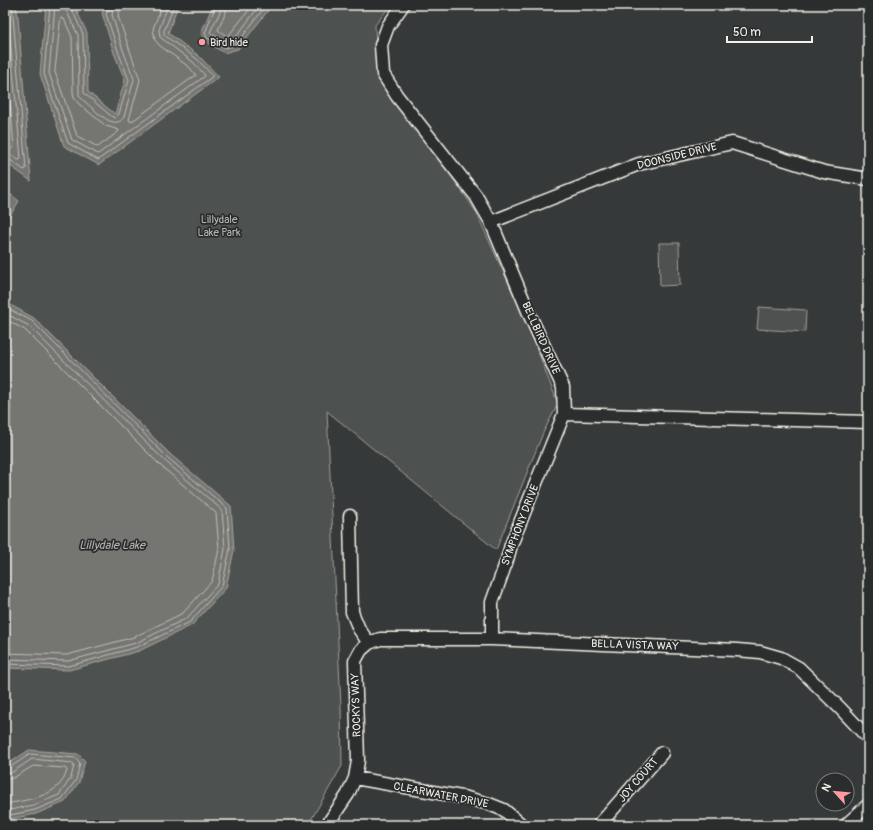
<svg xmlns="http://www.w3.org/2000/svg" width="873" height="830" font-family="Pangolin,sans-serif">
<rect width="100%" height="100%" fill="#363939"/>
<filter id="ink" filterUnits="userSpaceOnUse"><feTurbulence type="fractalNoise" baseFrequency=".025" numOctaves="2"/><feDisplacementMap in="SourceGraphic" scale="8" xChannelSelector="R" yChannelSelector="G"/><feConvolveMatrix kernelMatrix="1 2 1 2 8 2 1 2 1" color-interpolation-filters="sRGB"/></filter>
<g filter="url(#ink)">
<path fill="#4e514f" stroke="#a1a19c" d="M 5,5 L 391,5 L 375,25 L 377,72 L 387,93 L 435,153 L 475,210 L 529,328 L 558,404 L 543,433 L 496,550 L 327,411 L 341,706 L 342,766 L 308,825 L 5,825 Z
M 659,243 L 679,243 L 680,285 L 660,286 Z
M 759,307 L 806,310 L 805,332 L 757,329 Z"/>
<path fill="#757572" stroke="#a8a7a1" d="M 5,5 L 16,5 L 18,17 L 31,181 L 5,162 Z
M 46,5 L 74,5 L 87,33 L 88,92 L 115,114 L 125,80 L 114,53 L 102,13 L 107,5 L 178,5 L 168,33 L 199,56 L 219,77 L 99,165 L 64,146 L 40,74 Z
M 213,5 L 268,5 L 270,8 L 238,49 L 224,53 L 204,40 L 201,33 Z
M 5,190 L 19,201 L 5,224 Z
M 5,302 L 34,318 L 171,455 L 231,506 L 234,550 L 226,588 L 192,625 L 139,651 L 69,670 L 5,668 Z
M 29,750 L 78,754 L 85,761 L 79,782 L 65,802 L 36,814 L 5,820 L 5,766 Z"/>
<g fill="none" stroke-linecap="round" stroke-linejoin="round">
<path stroke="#c1bfb9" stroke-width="1" d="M 50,5 L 44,74 L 68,143 L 98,160 L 212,77 L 212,75 L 197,59 L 164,35 L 164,31 L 174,5
M 55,5 L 49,73 L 72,140 L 98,154 L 205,76 L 204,74 L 193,62 L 160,37 L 159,30 L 168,5
M 65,5 L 66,10 L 78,35 L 79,95 L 82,99 C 89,105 105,121 113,122 C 118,123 121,121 124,117 L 134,79 L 123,50 L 112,15 L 115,5
M 70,5 L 83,34 L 84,93 L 111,116 L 115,118 L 119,114 L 129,80 L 118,51 L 106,14 L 110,5
M 121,5 L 118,16 L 140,80 L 129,120 L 131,122 L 196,75 L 189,67 L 159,45 L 155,40 L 153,29 L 162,5
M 216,5 L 205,33 L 207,38 L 225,48 L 236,45 L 264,8 L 265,5
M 221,5 L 221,10 L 210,32 L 212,34 L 226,43 L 233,41 L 260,5
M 227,5 L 226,12 L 218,30 L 227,36 L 229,35 L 253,5
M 61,18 L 64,19 L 72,37 L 73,92 L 74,98 L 79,104 L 106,126 L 119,130 L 118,132 L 98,147 L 77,136 L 55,72 Z
M 5,42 L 14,147 L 12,149 L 5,148
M 5,154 L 11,155 L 18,160 L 21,159 L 7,5
M 5,159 L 9,159 L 24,170 L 26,169 L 12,5
M 5,307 L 32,321 L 168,458 L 227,508 L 230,549 L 222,586 L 190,622 L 137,647 L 69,666 L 5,664
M 5,313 L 29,326 L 165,461 L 222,510 L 225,549 L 218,584 L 187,618 L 136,643 L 68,661 L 5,659
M 5,319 L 25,330 L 161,466 L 216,513 L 219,549 L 212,581 L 183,613 L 134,637 L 67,655 L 5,653
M 5,769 L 9,768 L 30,754 L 76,758 L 80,763 L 76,780 L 62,799 L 35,810 L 5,816
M 5,774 L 11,773 L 32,759 L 73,763 L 74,765 L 71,778 L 59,795 L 34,805 L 5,811
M 5,780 L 13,778 L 33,766 L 65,768 L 67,770 C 61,797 27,800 5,804"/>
<defs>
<path id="minor" d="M 403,5 L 388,26 L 381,45 L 383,74 L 397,96 L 476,196 L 491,222 L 531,318 L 563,387 L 564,414 L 511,545 L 507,560 L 492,602 L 492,639
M 491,222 L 639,164 L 732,143 L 824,172 L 868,179
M 564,414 L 868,422
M 369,643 L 380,639 L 492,639 L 737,650 L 760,652 L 781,658 L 799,668 L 840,708 L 868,738
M 355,778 L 467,798 L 489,804 L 504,810 L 522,825
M 327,825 L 348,794 L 355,778 L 358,761 L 355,661 L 361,650 L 369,643 L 359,629 L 352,612 L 350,516
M 599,825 L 662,753
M 846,825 L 868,805"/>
</defs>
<use href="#minor" stroke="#f4f1e8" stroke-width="15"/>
<use href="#minor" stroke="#2a2d2e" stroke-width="12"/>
</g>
</g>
<circle fill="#ff9aa2" stroke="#2a2d2e" stroke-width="1.5" cx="202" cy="42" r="4"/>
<g text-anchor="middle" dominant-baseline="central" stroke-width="3.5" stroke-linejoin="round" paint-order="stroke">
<g font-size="11" fill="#f4f1e8" stroke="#2a2d2e" text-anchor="start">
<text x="210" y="42">Bird hide</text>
</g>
<g font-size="11" fill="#f4f1e8" stroke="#2a2d2e">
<text transform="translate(677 156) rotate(-14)">DOONSIDE DRIVE</text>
<text transform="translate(541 338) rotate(66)">BELLBIRD DRIVE</text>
<text transform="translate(520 525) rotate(-69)">SYMPHONY DRIVE</text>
<text transform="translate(635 645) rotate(2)">BELLA VISTA WAY</text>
<text transform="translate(356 705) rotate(-92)">ROCKYS WAY</text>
<text transform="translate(638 780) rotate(-49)">JOY COURT</text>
<text transform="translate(441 795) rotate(11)">CLEARWATER DRIVE</text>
</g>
<g font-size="11" fill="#bab9b2" stroke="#2a2d2e">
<text x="219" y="219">Lillydale<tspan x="219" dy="13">Lake Park</tspan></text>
</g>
<g font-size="12" font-style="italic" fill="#b4b3ad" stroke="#2a2d2e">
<text x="112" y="545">Lillydale Lake</text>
</g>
</g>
<rect width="873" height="830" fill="none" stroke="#2a2d2e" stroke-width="20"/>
<rect x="10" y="10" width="853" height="810" fill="none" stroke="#f4f1e8" stroke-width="1.5" filter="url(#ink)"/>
<g transform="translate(835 792) rotate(297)"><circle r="19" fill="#2a2d2e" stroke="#7b7b78"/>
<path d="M0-3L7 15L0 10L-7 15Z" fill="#ff9aa2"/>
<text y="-6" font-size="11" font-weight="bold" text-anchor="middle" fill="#f4f1e8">N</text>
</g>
<path d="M727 36v6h85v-6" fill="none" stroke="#f4f1e8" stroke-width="2"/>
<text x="733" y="36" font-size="12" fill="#f4f1e8" stroke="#2a2d2e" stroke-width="3" paint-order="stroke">50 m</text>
</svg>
